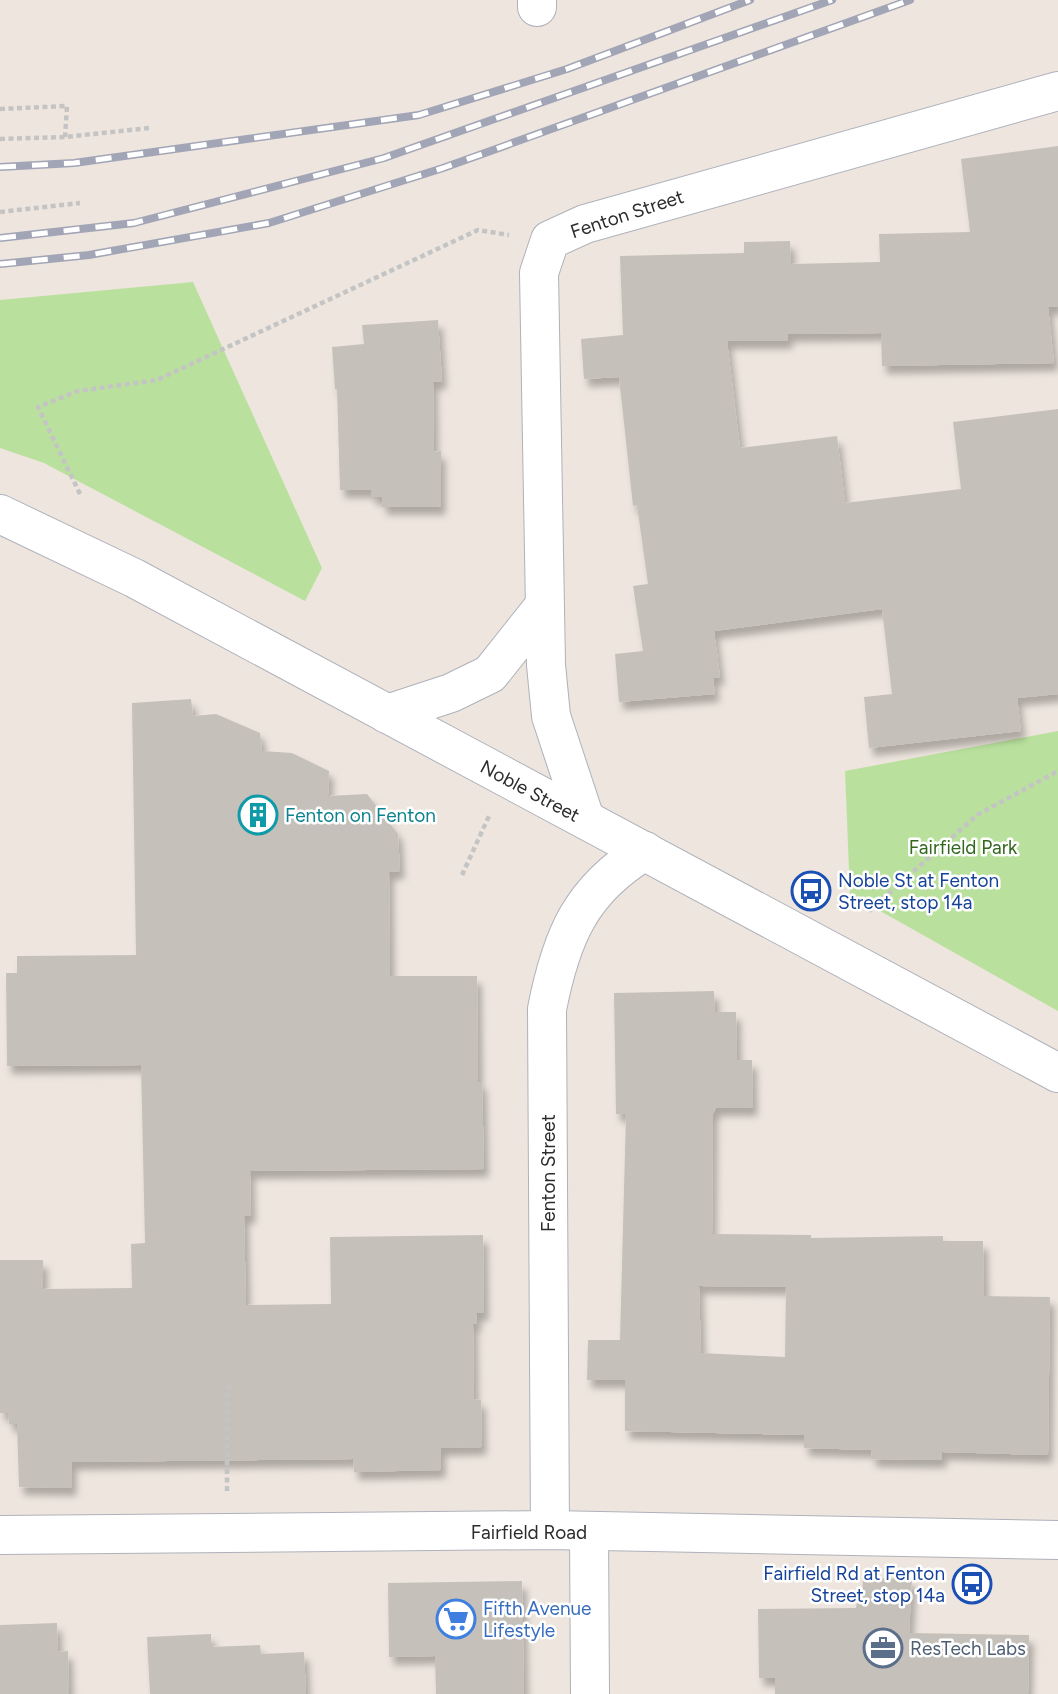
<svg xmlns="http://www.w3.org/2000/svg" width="1058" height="1694" font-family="Figtree,sans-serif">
<defs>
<filter id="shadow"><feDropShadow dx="4.5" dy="8" stdDeviation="3.5" flood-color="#0004"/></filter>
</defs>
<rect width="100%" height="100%" fill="#ede5de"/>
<path fill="#b9e19d" d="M 193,282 L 322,568 L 305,601 L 44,463 L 0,448 L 0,300 Z
M 1058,731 L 1058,1011 L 850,894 L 845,771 Z"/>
<path fill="#c5c1ba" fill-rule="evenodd" filter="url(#shadow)" d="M 1058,146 L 1058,307 L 1048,307 L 1054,363 L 882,366 L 881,333 L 788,334 L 788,341 L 727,341 L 740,448 L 837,436 L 845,503 L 961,489 L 953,422 L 1058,409 L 1058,694 L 1017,698 L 1021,731 L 869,748 L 864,697 L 892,694 L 882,609 L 714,631 L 720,677 L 713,678 L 715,694 L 619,702 L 615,654 L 643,651 L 633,586 L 648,584 L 637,505 L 633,506 L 619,377 L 584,379 L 581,339 L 623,335 L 620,256 L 744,253 L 744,242 L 790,241 L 791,264 L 880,262 L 879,234 L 970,232 L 961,159 Z
M 438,320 L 442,381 L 433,382 L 434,452 L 441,451 L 441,507 L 382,507 L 382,497 L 371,497 L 371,490 L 340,490 L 337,389 L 335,389 L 332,347 L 364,344 L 362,325 Z
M 191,699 L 193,716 L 216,714 L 260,733 L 262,751 L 292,753 L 329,771 L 328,796 L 367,794 L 398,834 L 400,871 L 389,872 L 390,976 L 477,976 L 478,1082 L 482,1082 L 484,1169 L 250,1171 L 251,1216 L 244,1216 L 246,1305 L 331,1304 L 330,1237 L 483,1235 L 484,1313 L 476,1313 L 477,1324 L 473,1324 L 474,1399 L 481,1400 L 482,1447 L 441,1448 L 441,1470 L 354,1472 L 353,1459 L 72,1462 L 72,1488 L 19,1487 L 17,1424 L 9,1424 L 8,1413 L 0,1413 L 0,1260 L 43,1260 L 43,1289 L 132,1288 L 131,1244 L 145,1243 L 141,1065 L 7,1066 L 6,973 L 17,973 L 17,956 L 136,955 L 132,703 Z
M 714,991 L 715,1012 L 736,1012 L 737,1060 L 752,1060 L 753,1108 L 716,1108 L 713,1114 L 712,1234 L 811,1235 L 811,1238 L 943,1236 L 943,1241 L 983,1241 L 984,1296 L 1050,1297 L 1048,1455 L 942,1452 L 942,1460 L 871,1459 L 872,1450 L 804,1448 L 804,1435 L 625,1431 L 625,1380 L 587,1380 L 588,1340 L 620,1340 L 626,1114 L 616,1114 L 614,993 ZM 699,1286 L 786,1287 L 785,1357 L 701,1353 Z
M 863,1578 L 912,1579 L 909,1633 L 1029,1635 L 1028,1694 L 775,1694 L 775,1678 L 759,1678 L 758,1609 L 856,1608 L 857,1601 L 862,1600 Z
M 522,1581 L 524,1694 L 436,1694 L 435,1656 L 389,1657 L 388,1583 Z
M 57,1623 L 58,1652 L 68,1651 L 69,1694 L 0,1694 L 0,1625 Z
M 211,1634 L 211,1647 L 260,1645 L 261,1654 L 304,1652 L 306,1694 L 150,1694 L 147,1637 Z"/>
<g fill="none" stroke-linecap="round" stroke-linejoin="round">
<defs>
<path id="street" d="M 537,0 L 537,7
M 387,714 L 451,693 L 490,674 L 544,606
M 585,819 L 551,716 L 546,665 L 539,273 L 550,240 L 585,224 L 1058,91
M 550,1530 L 547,1009 C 561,938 580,890 645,851
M 589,1532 L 590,1694"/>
<path id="secondary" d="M 0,514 L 134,578 L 1058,1073
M 0,1535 L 550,1530 L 1058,1540"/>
</defs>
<use href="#street" stroke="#afb2bb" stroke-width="40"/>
<use href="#secondary" stroke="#afb2bb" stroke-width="40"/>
<path stroke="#c4c4c4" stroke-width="4.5" stroke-dasharray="5 3.5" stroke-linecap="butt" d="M 0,109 L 67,106 L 65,137
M 0,139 L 65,137 L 149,128
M 0,212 L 80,203
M 80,494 L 38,407 L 78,391 L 157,380 L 478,230 L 509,235
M 462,875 L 489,816
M 869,911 L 977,815 L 1058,771
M 227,1491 L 227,1389 L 232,1384"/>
<use href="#street" stroke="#fff" stroke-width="38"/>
<use href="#secondary" stroke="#fff" stroke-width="38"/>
<defs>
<path id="rail" d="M 0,167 L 74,163 L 419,115 L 567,69 L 750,0
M 0,238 L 134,223 L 384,158 L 832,0
M 0,264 L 89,255 L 269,223 L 443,168 L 910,0"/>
</defs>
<use href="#rail" stroke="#a1a5b5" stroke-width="8"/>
<use href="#rail" stroke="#fff" stroke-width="5" stroke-dasharray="16" stroke-linecap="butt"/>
</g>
<defs>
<symbol id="building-ring" viewBox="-11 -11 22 22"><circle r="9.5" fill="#fff" stroke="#0f9aa8" stroke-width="1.5"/><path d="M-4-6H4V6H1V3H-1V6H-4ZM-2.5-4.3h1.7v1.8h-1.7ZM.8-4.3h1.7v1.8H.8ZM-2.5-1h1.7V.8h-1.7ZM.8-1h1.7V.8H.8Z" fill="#0f9aa8"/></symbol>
<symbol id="bus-ring" viewBox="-11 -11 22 22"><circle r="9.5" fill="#fff" stroke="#1a4fb4" stroke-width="1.5"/><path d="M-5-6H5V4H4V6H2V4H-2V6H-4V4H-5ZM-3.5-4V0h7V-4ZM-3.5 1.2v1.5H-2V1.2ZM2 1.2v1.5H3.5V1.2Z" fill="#1a4fb4"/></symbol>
<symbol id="supermarket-ring" viewBox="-11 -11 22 22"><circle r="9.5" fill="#fff" stroke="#3f7fe0" stroke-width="1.5"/><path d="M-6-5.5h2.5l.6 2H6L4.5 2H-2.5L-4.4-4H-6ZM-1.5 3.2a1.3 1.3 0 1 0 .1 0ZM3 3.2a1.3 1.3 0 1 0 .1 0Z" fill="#3f7fe0"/></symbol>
<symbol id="office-ring" viewBox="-11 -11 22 22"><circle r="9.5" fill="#fff" stroke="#5c6f8a" stroke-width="1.5"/><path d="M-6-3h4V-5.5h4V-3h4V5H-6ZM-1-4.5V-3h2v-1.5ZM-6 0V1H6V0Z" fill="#5c6f8a"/></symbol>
</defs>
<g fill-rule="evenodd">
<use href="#building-ring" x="236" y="793" width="44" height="44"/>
<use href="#bus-ring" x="789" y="869" width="44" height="44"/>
<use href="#bus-ring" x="950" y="1562" width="44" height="44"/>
<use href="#supermarket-ring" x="434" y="1597" width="44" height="44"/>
<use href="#office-ring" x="861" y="1626" width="44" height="44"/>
</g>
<g text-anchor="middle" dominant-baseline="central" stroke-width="5" stroke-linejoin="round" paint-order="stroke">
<g font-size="19" fill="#2c2c2c" stroke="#fff">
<text transform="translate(627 214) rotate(-18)">Fenton Street</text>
<text transform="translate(530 791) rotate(28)">Noble Street</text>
<text transform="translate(548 1173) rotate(-90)">Fenton Street</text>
<text x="529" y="1532">Fairfield Road</text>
</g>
<g font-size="19" fill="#0d838f" stroke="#fff" text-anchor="start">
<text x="285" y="815">Fenton on Fenton</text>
</g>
<g font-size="19" fill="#32671d" stroke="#fff">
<text x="963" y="847">Fairfield Park</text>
</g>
<g font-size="19" fill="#164399" stroke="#fff" text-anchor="start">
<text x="838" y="880">Noble St at Fenton<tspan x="838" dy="22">Street, stop 14a</tspan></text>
<text x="945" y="1573" text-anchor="end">Fairfield Rd at Fenton<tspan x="945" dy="22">Street, stop 14a</tspan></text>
</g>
<g font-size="19" fill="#366cbe" stroke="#fff" text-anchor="start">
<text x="483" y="1608">Fifth Avenue<tspan x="483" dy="22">Lifestyle</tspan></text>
</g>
<g font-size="19" fill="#4e5e75" stroke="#fff" text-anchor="start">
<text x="910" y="1648">ResTech Labs</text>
</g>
</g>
</svg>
